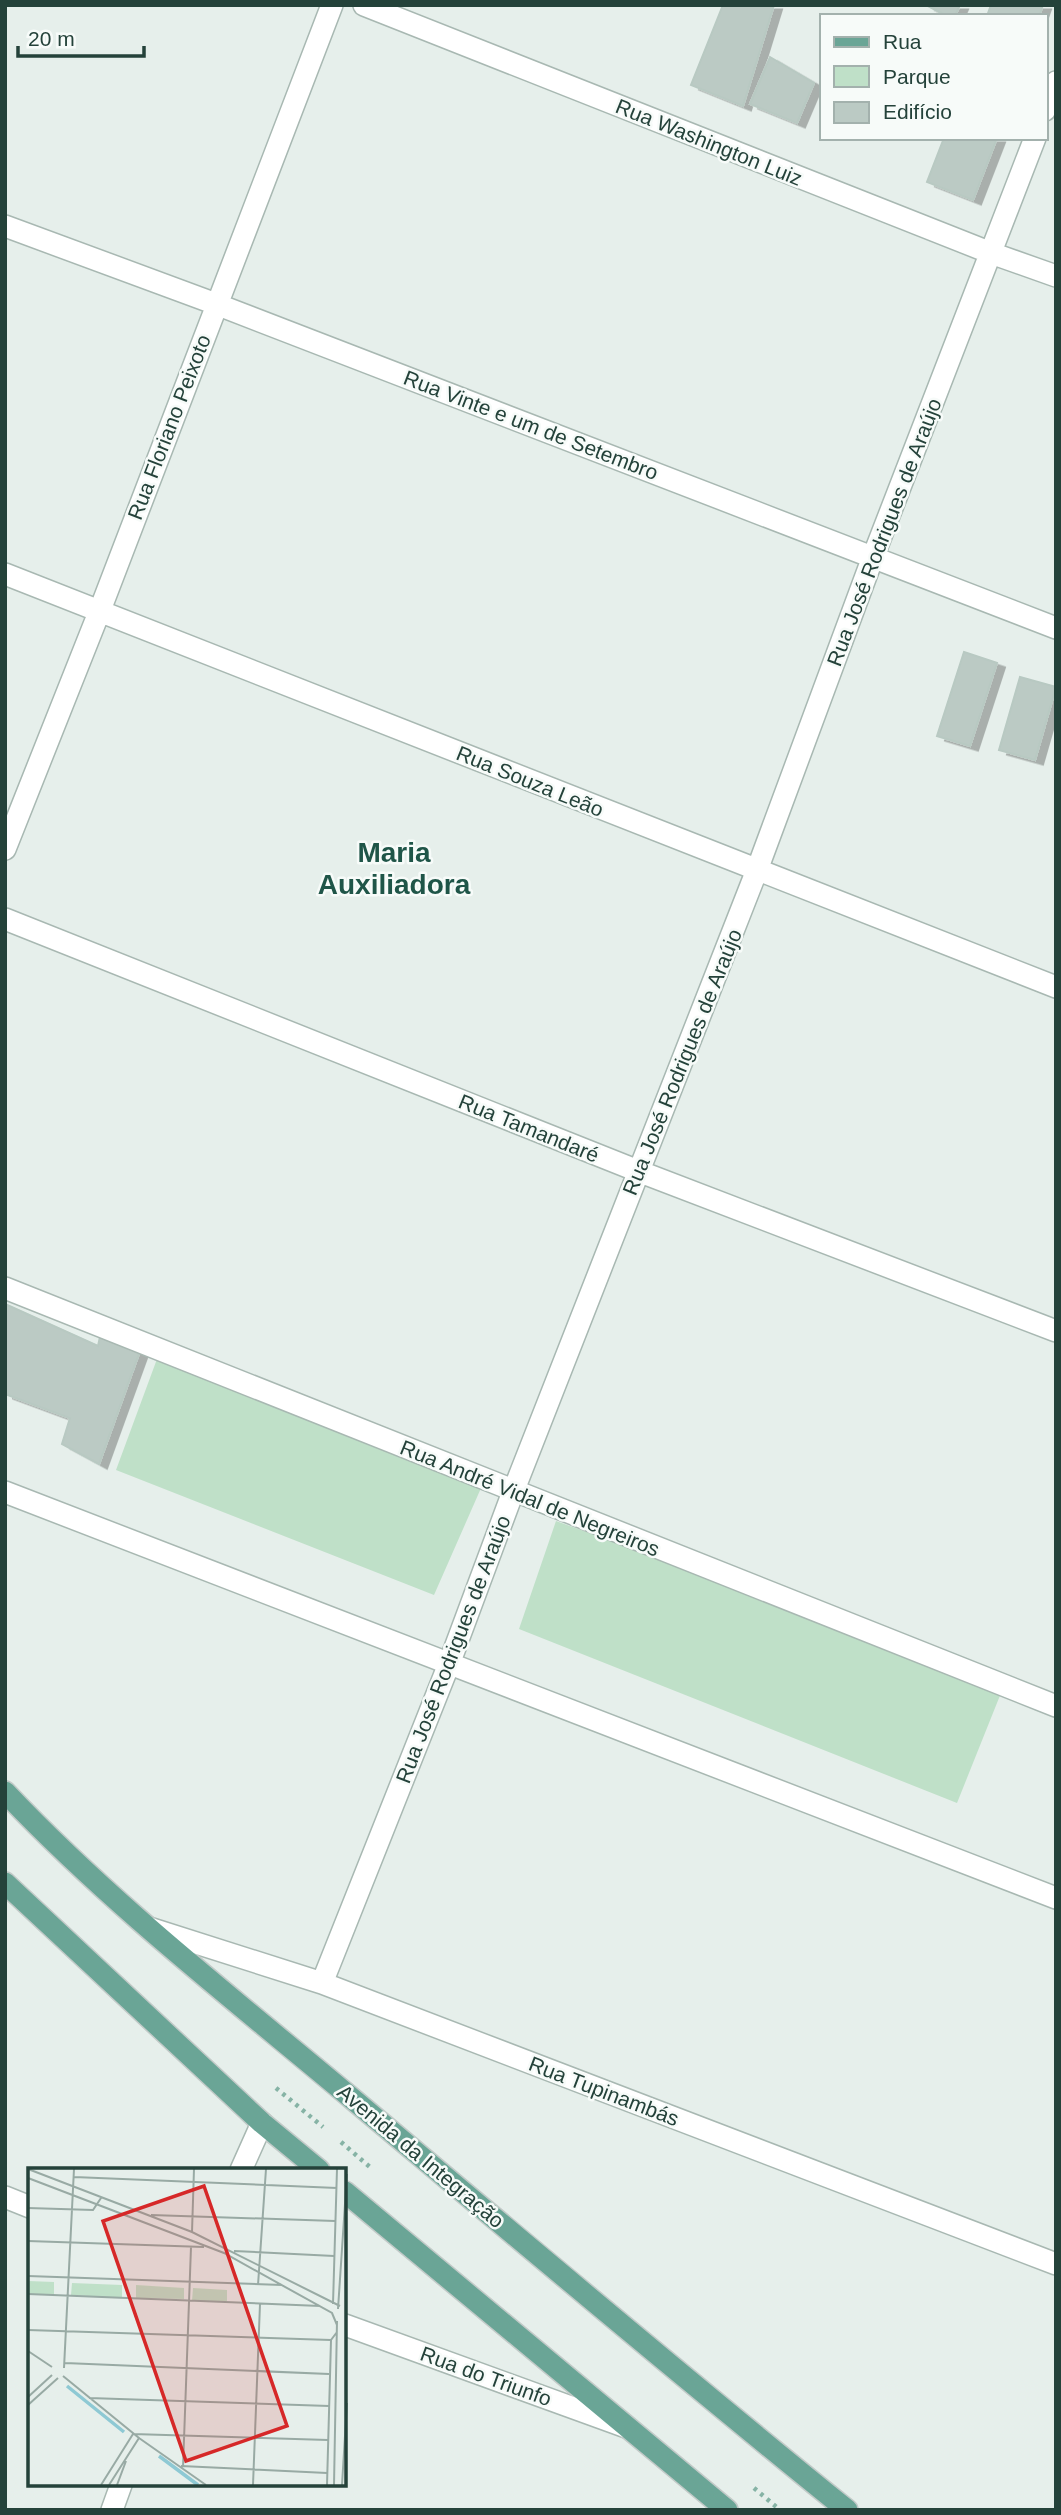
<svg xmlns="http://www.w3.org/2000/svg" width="1061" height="2515" font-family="Arial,sans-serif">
<defs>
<filter id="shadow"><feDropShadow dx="8" dy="4.5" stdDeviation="0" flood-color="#0004"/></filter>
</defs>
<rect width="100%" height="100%" fill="#e6efeb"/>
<path fill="#bfe0c8" d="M 157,1359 L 485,1479 L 434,1595 L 116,1470 Z
M 556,1521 L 1005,1683 L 957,1803 L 519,1629 Z"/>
<path fill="#bbcac4" stroke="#b8c9c2" stroke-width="2" filter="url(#shadow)" d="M 723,5 L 774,5 L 743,106 L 691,85 Z
M 926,5 L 960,5 L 955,16 L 947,16 Z
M 991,5 L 1043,5 L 1039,16 L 987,16 Z
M 770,57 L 814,83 L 797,123 L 750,104 Z
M 944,138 L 997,138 L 973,200 L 927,182 Z
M 964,652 L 997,663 L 970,746 L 937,736 Z
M 1020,677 L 1056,687 L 1035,760 L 999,750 Z
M 5,1304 L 98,1346 L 101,1332 L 141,1348 L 99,1464 L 62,1444 L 70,1418 L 5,1394 Z"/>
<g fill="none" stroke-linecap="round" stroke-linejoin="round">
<defs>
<path id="minor" d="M 364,5 L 991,253 L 1056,276
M 1045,110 L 1056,82
M 5,226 L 216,304 L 1056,628
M 5,574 L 1056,987
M 5,849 L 100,610 L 332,5
M 5,919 L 638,1171 L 1056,1331
M 149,1928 L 322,1983 L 1056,2264
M 322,1983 L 449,1664 L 513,1492 L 757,870 L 873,557 L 1035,138
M 241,2170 L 262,2123
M 5,2197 L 30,2207
M 345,2325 L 626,2427
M 112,2510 L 121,2485"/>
<path id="tertiary" d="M 5,1288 L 1056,1706
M 5,1492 L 1056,1898"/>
<path id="primary" d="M 5,1792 C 112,1905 236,2001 355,2101 C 518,2238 681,2376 847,2510
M 5,1883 L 262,2123 L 319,2170
M 345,2192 L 727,2510"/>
</defs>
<use href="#minor" stroke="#a8b8b2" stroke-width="24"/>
<use href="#tertiary" stroke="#a8b8b2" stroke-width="24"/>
<use href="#primary" stroke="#c2cac8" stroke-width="24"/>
<path stroke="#86b3a5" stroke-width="4.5" stroke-dasharray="3.5 5" stroke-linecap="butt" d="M 276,2088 L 323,2127
M 341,2142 L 371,2168
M 754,2488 L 780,2510"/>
<use href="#minor" stroke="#fff" stroke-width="21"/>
<use href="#tertiary" stroke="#fff" stroke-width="21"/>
<use href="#primary" stroke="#6aa596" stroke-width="21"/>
</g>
<g text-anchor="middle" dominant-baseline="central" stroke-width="5" stroke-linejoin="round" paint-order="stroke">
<g font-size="21" fill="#24423a" stroke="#f7fbf9">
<text transform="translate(709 142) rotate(22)">Rua Washington Luiz</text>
<text transform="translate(531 425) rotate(21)">Rua Vinte e um de Setembro</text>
<text transform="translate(169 427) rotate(-69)">Rua Floriano Peixoto</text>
<text transform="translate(884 532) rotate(-69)">Rua José Rodrigues de Araújo</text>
<text transform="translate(530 781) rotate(22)">Rua Souza Leão</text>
<text transform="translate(682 1062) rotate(-68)">Rua José Rodrigues de Araújo</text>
<text transform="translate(529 1128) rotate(22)">Rua Tamandaré</text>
<text transform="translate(530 1498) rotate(22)">Rua André Vidal de Negreiros</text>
<text transform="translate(453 1649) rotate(-69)">Rua José Rodrigues de Araújo</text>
<text transform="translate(604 2091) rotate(21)">Rua Tupinambás</text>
<text transform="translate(421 2156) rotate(40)">Avenida da Integração</text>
<text transform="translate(486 2376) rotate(20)">Rua do Triunfo</text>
</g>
<g font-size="28" font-weight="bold" fill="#1f5548" stroke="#f7fbf9">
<text x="394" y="852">Maria<tspan x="394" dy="32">Auxiliadora</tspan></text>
</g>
</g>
<g transform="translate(28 2168)">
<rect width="318" height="318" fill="#e6efeb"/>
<path d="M 0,113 L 26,114 L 26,127 L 0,126 ZM 44,115 L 94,117 L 94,130 L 43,127 ZM 108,117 L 156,120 L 156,131 L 108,130 ZM 165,120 L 199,122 L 199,133 L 164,133 Z" fill="#bfe0c8"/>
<path fill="none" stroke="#8ec9d4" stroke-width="3.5" d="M 39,218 L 96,264M 131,288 L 170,317"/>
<path fill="none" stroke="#98aaa4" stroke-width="2" d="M 0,1 L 164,64 L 312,138M 46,9 L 309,20M 0,10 L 196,85 L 304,145 L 309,157M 0,40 L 65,42 L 73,30M 123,47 L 307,53M 164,64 L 166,1M 0,73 L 176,79M 206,83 L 306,88M 0,108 L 254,117M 230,117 L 238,1M 0,126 L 292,138M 305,136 L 309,1M 310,141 L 319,6M 0,162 L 303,172M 0,183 L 24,199M 37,195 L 301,206M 36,200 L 46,1M 35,208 L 111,270 L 81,317M 0,229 L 24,207M 61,230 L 301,238M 0,237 L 30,210M 105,266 L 300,272M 111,270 L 178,317M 153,298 L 299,305M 155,299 L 163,79M 73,317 L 105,266M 89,317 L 98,293M 225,317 L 232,136M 299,317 L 303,172 L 309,164M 306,317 L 309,153M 314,317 L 319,235"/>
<path fill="#d62828" fill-opacity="0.15" stroke="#d62828" stroke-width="3.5" d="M 176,18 L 259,258 L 158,293 L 75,53 Z"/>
<rect width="318" height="318" fill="none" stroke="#24423a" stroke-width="3.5"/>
</g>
<rect width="1061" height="2515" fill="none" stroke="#24423a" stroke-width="14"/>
<rect x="820" y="14" width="228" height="126" fill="#f7fbf9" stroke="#a3b1ad" stroke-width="2"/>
<rect x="834" y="37" width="35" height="10" fill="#6aa596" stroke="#a3b1ad" stroke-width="2"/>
<text x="883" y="49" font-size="21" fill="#24423a">Rua</text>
<rect x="834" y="66" width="35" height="21" fill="#bfe0c8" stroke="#a3b1ad" stroke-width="2"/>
<text x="883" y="84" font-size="21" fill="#24423a">Parque</text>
<rect x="834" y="102" width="35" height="21" fill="#bbcac4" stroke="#a3b1ad" stroke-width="2"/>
<text x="883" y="119" font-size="21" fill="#24423a">Edifício</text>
<path d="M18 46v10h126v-10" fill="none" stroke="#24423a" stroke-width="3.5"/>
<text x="28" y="46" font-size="21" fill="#24423a" stroke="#f7fbf9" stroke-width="5" paint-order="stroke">20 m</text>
</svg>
